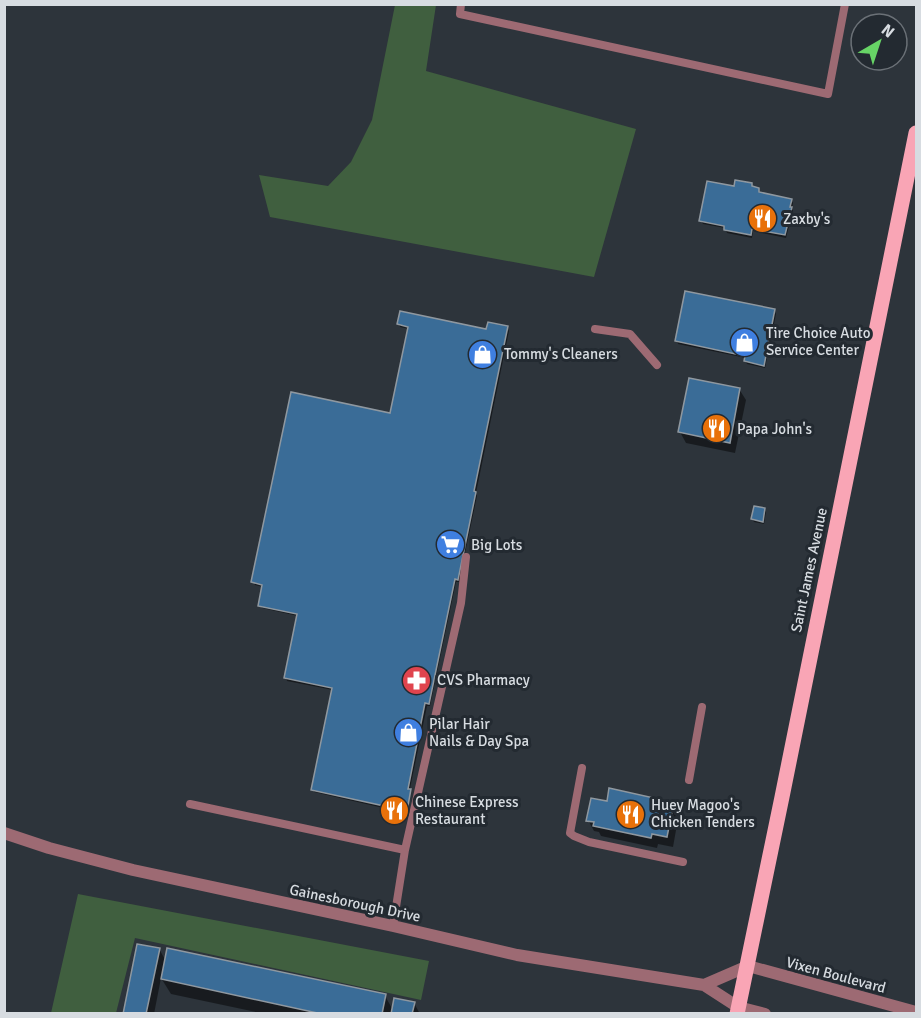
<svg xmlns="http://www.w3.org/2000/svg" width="921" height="1018" font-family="Signika,sans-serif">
<rect width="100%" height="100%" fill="#2d343b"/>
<path fill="#405f3f" d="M 395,5 L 436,5 L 426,71 L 636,129 L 594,277 L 270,217 L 259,175 L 328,186 L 351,162 L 372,120 Z
M 78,894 L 429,961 L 421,1000 L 135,938 L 116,1013 L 51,1013 Z"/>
<path fill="#0007" d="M 735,188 L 753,188 L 758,189 L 760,194 L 791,200 L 793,203 L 792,209 L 793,211 L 786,238 L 753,231 L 752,238 L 727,233 L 725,228 L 703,224 L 701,221 Z
M 774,310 L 776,314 L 765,368 L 747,364 L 745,361 L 746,358 L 678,344 L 677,341 Z
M 399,324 L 487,331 L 507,328 L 509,331 L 476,493 L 477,496 L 459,582 L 456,582 L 430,706 L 427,706 L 405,813 L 314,792 L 313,789 L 333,690 L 287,681 L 286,678 L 298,616 L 262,608 L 260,605 L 263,587 L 255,585 L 253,582 L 391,415 L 409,329 L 400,327 Z
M 739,389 L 746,400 L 735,453 L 686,443 L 680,432 Z
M 764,509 L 766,512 L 764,524 L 754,522 L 752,519 Z
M 653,799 L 656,805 L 672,808 L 678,819 L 673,847 L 658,844 L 657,848 L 601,836 L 599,832 L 594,831 L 588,820 L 608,803 Z
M 159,949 L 166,961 L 385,996 L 393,1010 L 414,1003 L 420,1014 L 265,1014 L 171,994 L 161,978 L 154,1014 L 124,1014 Z"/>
<path fill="#3a6c97" stroke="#8f98a0" stroke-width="1.5" d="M 735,180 L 752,183 L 752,186 L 759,188 L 759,192 L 792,199 L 790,207 L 792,207 L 785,235 L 752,229 L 751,235 L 724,230 L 724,226 L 699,221 L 707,181 L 734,186 Z
M 685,291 L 775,309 L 764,366 L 744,361 L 745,356 L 675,341 Z
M 400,311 L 486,329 L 488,322 L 508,326 L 474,491 L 476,492 L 458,580 L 455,579 L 429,704 L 425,703 L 408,789 L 411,789 L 407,811 L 311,790 L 332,688 L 284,678 L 297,614 L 258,606 L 262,585 L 251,582 L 291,392 L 390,413 L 408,327 L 397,324 Z
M 689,378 L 740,388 L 730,443 L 678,432 Z
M 754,506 L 765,508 L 763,522 L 751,519 Z
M 609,788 L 654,798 L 653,802 L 673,807 L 667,837 L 652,834 L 651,838 L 593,826 L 594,822 L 586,821 L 591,798 L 607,801 Z
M 137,944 L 160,948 L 146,1014 L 123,1014 Z
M 167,948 L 386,994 L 382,1014 L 322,1014 L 161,979 Z
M 394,998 L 415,1002 L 412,1014 L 391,1014 Z"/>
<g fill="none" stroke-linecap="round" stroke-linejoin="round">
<path stroke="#9d6a73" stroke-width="8" d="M 461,4 L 460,14 L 828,94 L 845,4
M 595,329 L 630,334 L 657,365
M 582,768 L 570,833 L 574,836 L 589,842 L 683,862
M 689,780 L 702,707
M 190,804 L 405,850 L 393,926
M 405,850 L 461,603 L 466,557"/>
<path stroke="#9d6a73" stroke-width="12" d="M 4,833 L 49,848 L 133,870 L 393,926 L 517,955 L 704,985 L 738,1007 L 765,1014
M 704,985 L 748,966 L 916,1012"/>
<path stroke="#f9a5b5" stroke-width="15" d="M 737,1014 L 782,797 L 916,133"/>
</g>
<defs>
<symbol id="restaurant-disc" viewBox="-11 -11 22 22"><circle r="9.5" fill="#e8710a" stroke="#232a31"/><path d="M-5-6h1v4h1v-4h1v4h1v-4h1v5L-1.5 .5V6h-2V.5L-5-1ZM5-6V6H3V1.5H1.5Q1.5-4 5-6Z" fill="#fff"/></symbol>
<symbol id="shop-disc" viewBox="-11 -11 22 22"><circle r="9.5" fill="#3f7fe0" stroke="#232a31"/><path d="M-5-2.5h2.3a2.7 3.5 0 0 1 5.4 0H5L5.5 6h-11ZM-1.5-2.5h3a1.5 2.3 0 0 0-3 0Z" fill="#fff"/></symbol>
<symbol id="supermarket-disc" viewBox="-11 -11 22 22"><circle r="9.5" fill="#3f7fe0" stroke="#232a31"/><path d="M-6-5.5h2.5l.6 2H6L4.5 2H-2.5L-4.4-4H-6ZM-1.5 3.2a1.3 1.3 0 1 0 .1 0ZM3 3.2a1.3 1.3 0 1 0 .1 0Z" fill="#fff"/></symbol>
<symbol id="pharmacy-disc" viewBox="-11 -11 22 22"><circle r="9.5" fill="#e0444e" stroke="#232a31"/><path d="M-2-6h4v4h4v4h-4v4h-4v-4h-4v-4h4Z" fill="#fff"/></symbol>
</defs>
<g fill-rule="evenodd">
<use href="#restaurant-disc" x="746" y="202" width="33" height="33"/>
<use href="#shop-disc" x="728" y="326" width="33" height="33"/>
<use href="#shop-disc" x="466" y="338" width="33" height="33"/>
<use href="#restaurant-disc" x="700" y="412" width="33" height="33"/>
<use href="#supermarket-disc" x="434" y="528" width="33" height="33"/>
<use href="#pharmacy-disc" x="400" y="664" width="33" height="33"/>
<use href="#shop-disc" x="392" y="716" width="33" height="33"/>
<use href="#restaurant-disc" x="378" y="794" width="33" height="33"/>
<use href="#restaurant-disc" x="614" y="798" width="33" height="33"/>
</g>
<g text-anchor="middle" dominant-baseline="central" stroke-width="6" stroke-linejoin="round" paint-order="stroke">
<g font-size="15" fill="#d7dce1" stroke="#232a31" text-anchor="start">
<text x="783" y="219">Zaxby's</text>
<text x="766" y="333">Tire Choice Auto<tspan x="766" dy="17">Service Center</tspan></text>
<text x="504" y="354">Tommy's Cleaners</text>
<text x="737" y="429">Papa John's</text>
<text x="471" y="545">Big Lots</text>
<text x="437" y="680">CVS Pharmacy</text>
<text x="429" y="724">Pilar Hair<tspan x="429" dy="17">Nails &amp; Day Spa</tspan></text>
<text x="415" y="802">Chinese Express<tspan x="415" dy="17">Restaurant</tspan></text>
<text x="651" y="805">Huey Magoo's<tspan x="651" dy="17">Chicken Tenders</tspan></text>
</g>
<g font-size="15" fill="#d7dce1" stroke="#232a31">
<text transform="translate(809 570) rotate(-78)">Saint James Avenue</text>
<text transform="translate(355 903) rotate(12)">Gainesborough Drive</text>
<text transform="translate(836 975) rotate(15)">Vixen Boulevard</text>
</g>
</g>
<rect width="921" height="1018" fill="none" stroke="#d7dce1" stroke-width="12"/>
<g transform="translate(879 42) rotate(39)"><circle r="28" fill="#232a31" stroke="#6b7177" stroke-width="1.5"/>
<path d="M0-4.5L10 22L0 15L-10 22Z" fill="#67d466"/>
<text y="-9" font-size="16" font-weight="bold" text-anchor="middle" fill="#d7dce1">N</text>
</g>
</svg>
